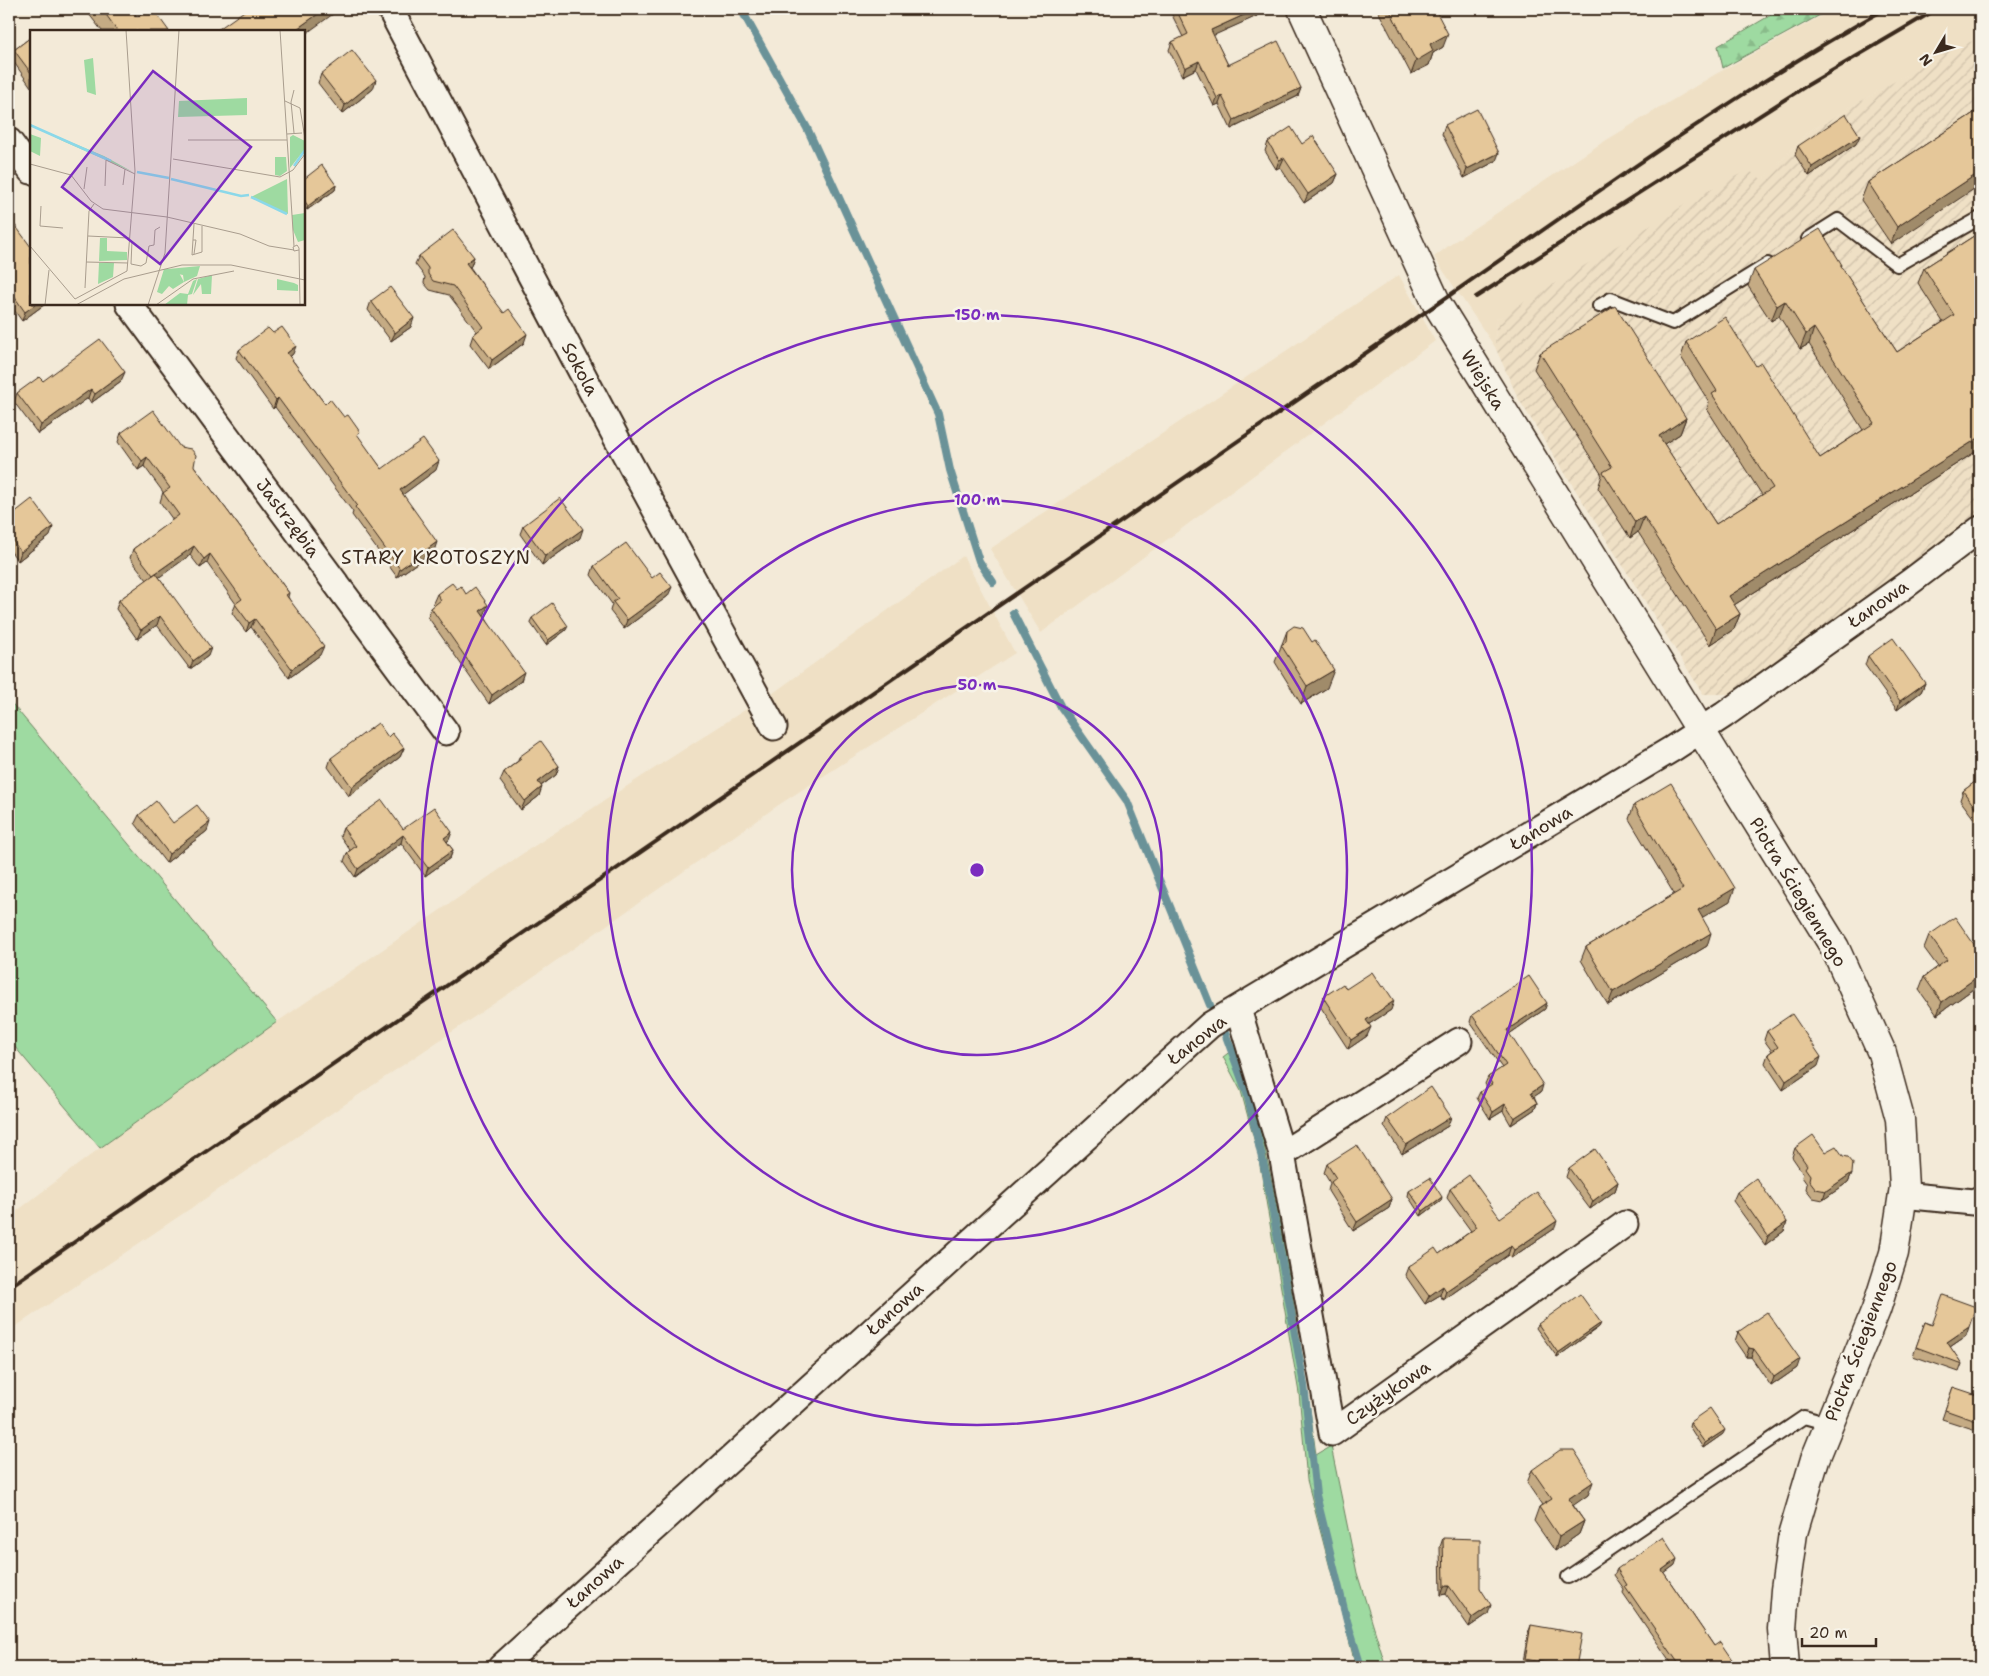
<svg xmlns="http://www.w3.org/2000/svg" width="1989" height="1676" font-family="'Shantell Sans',sans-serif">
<defs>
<pattern id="industrial-furrows" width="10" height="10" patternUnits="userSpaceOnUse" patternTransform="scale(1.25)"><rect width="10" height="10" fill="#efe0c5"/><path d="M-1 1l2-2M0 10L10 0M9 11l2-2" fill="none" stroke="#cec0a9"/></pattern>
<pattern id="forest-firs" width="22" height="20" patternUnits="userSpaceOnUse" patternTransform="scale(1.25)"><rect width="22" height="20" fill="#9edaa1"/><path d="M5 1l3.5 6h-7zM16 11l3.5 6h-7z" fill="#89bb8a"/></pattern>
</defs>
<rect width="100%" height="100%" fill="#f3ead8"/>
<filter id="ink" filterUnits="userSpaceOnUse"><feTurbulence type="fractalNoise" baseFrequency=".02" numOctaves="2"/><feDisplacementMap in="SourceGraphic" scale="10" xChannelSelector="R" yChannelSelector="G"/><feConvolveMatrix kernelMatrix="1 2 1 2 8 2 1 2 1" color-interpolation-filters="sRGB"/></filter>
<g filter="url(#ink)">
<path fill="#efe0c5" d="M 1834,9 L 1980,9 L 1980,39 L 1953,48 L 1807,133 L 1763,181 L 1496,319 L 1495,347 L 1434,257 L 1455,241 L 1600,144 L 1714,75 Z
M 1399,275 L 1435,341 L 1041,633 L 990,549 Z
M 963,556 L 1015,653 L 780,804 L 517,988 L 9,1331 L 9,1217 L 100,1148 L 277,1022 L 525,852 L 751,706 L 769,696 Z"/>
<path fill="url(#industrial-furrows)" d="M 1980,39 L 1980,518 L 1735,694 L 1703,694 L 1518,398 L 1495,347 L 1496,319 L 1709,190 L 1748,170 L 1763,180 L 1807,133 L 1953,47 Z"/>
<path fill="#9edaa1" stroke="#6c8260" d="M 9,700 L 277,1022 L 100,1148 L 9,1040 Z
M 1236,1047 C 1261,1116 1273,1187 1286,1258 C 1297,1324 1308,1389 1316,1455 L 1331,1446 L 1357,1573 L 1386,1667 L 1356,1667 L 1307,1480 L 1299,1393 L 1258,1154 L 1241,1091 L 1223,1057 Z"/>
<path fill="url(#forest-firs)" stroke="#6c8260" d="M 1781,9 L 1831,9 L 1723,68 L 1718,46 Z"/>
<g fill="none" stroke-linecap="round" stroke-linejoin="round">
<path stroke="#6b9298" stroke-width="8" d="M 741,9 L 807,128 L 938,414 L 950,470 L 979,561 L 993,582
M 1013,613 L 1061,707 L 1127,801 L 1210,1005
M 1225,1033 L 1247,1093 L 1268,1184 L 1304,1385 L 1316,1495 L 1347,1621 L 1361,1667"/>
<defs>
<path id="service" d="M 1808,239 L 1838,220 L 1897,265 L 1980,218
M 1599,306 L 1611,299 L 1673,323 L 1768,264
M 1568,1577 L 1804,1417 L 1829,1424"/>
<path id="minor" d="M 390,9 L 620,445 L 774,727
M 9,141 L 31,171
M 129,304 L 446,732
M 1238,1009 L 1282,1154 L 1332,1433 L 1625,1224
M 1282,1154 L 1459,1041
M 1902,1195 L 1973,1202 L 1980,1199
M 501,1667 L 1210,1025 L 1672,749 L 1724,715 L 1910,582 L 1980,529"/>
<path id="tertiary" d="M 1302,9 L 1437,304 L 1835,948 L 1882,1053 L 1900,1119 L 1904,1187 L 1894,1253 L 1876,1310 L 1815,1459 L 1793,1533 L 1785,1590 L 1782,1629 L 1785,1667"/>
</defs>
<use href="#service" stroke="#3b2a1e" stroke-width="16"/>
<use href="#minor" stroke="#3b2a1e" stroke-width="29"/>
<use href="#tertiary" stroke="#3b2a1e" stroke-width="31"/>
<use href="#service" stroke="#f7f3e8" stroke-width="12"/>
<use href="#minor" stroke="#f7f3e8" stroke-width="25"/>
<use href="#tertiary" stroke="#f7f3e8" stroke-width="28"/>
<path stroke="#3b2a1e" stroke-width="4" d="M 1476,297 L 1806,86 L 1937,9
M 9,1287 L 1450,295 C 1592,196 1733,94 1885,9"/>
</g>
<path fill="#c5ab84" stroke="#3b2a1e" d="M 85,9 L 131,9 L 137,17 L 169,31 L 102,31 Z
M 1169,9 L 1259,9 L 1257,16 L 1213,35 L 1228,65 L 1301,88 L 1298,96 L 1231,129 L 1219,104 L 1214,106 L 1196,69 L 1182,76 L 1169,50 L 1172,42 L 1183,37 Z
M 1377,9 L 1435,9 L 1443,47 L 1433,53 L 1429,65 L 1411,74 Z
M 31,37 L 31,87 L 11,58 L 14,50 Z
M 321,74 L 373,89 L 342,114 L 318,83 Z
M 1980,109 L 1891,244 L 1861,200 L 1868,182 Z
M 1445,125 L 1496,161 L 1464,178 L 1442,134 Z
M 1268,142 L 1302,144 L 1338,174 L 1334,183 L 1304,203 L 1280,167 L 1276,169 L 1265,151 Z
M 1856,144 L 1809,176 L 1795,155 L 1798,146 Z
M 304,179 L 336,185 L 335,190 L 307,210 L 304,206 Z
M 9,217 L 31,304 L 45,304 L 22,321 L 9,303 Z
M 1980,232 L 1980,449 L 1734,605 L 1740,614 L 1734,629 L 1710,645 L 1638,532 L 1630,538 L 1598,488 L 1602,475 L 1534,369 L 1540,353 L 1686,418 L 1680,434 L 1664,444 L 1716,524 L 1762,495 L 1707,409 L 1709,402 L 1681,357 L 1686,342 L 1756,366 L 1820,458 L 1863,430 L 1809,344 L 1800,349 L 1779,316 L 1771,321 L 1748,286 L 1754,270 L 1842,265 L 1841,267 L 1897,352 L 1943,322 L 1918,283 L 1924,268 Z
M 419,256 L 474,257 L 470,267 L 524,343 L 489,369 L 470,344 L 473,335 L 477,332 L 449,295 L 430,290 L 424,283 L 425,277 L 415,264 Z
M 371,301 L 411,327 L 391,341 L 368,310 Z
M 273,333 L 293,354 L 290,357 L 325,404 L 358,437 L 382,469 L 436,470 L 403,494 L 434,551 L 397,577 L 352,515 L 353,512 L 275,407 L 273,409 L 236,358 L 239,350 Z
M 43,381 L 121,381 L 91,403 L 88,398 L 38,434 L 14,402 L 17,393 Z
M 121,433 L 194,466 L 289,593 L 288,597 L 320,655 L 289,678 L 251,627 L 246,632 L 232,613 L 236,604 L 207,563 L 200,568 L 190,555 L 159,577 L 208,656 L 190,669 L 157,625 L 137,639 L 116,609 L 119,600 L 147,580 L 130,558 L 133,549 L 173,520 L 160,502 L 163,492 L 144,466 L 138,470 L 118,442 Z
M 9,517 L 50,536 L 18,561 L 9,549 Z
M 523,526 L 580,538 L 542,565 L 520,534 Z
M 594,566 L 652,578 L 668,596 L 624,629 L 610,611 L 612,604 L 591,575 Z
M 457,589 L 466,594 L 485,614 L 484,615 L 521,681 L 489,704 L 428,617 L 431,608 L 435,605 L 433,603 L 437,594 Z
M 532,618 L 566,630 L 546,645 L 530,622 Z
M 1287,631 L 1312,642 L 1327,688 L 1301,704 L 1275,662 Z
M 1868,656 L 1925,683 L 1921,692 L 1897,710 L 1865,665 Z
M 388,737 L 404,748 L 400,757 L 349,796 L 328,767 L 331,758 Z
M 519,757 L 559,766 L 556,775 L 541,786 L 539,796 L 521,810 L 500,781 L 504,772 L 518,761 Z
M 1980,778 L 1980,827 L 1960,800 L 1963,791 Z
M 1634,805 L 1730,901 L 1702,917 L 1707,946 L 1608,1005 L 1581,960 L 1586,947 L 1674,894 L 1629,819 Z
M 139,815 L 207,831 L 166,863 L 135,823 Z
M 343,828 L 403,829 L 449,840 L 447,842 L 453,850 L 450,858 L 425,876 L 401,843 L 355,877 L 344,861 L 347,853 L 350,850 L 340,836 Z
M 1929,935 L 1980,953 L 1980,984 L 1937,1015 L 1919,990 L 1924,977 L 1938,967 L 1924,948 Z
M 1346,989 L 1391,1010 L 1369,1024 L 1367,1036 L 1348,1049 L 1320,1006 L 1323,997 Z
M 1545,1009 L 1509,1034 L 1541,1092 L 1534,1096 L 1537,1103 L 1535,1109 L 1511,1125 L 1503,1111 L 1490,1119 L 1477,1098 L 1480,1092 L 1487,1087 L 1485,1084 L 1488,1077 L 1502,1068 L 1470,1022 L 1472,1015 Z
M 1767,1031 L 1818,1066 L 1783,1090 L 1765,1063 L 1768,1054 L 1772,1051 L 1764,1040 Z
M 1387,1118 L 1448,1126 L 1402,1154 L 1384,1126 Z
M 1795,1148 L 1825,1152 L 1852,1173 L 1848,1182 L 1823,1200 L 1813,1198 L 1806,1189 L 1807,1184 L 1802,1177 L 1803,1173 L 1792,1157 Z
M 1327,1164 L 1392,1199 L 1389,1208 L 1353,1231 L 1328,1191 L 1330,1183 L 1324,1173 Z
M 1569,1168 L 1618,1182 L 1615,1191 L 1590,1209 L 1566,1177 Z
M 1450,1189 L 1500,1218 L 1554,1229 L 1511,1258 L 1508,1255 L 1443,1300 L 1440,1295 L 1425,1304 L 1405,1275 L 1408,1267 L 1439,1254 L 1471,1231 L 1447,1198 Z
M 1409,1191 L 1441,1201 L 1421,1216 L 1408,1196 Z
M 1737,1192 L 1787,1222 L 1784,1231 L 1765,1245 L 1733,1201 Z
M 1925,1322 L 1966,1336 L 1950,1347 L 1962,1364 L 1959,1372 L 1913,1356 Z
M 1601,1323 L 1599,1327 L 1557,1357 L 1536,1328 L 1538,1324 Z
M 1738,1332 L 1797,1368 L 1771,1386 L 1751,1357 L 1746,1357 L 1735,1341 Z
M 1953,1387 L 1980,1419 L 1976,1430 L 1942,1419 Z
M 1690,1422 L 1723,1434 L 1703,1448 L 1689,1426 Z
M 1532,1470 L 1588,1472 L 1588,1495 L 1573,1505 L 1584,1521 L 1579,1534 L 1555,1551 L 1534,1521 L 1539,1507 L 1542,1505 L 1527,1483 Z
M 1443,1538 L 1480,1588 L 1488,1614 L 1469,1627 L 1446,1594 L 1441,1595 L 1440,1547 Z
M 1675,1565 L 1664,1573 L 1714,1646 L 1737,1667 L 1674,1667 L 1623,1593 L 1624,1589 L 1614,1575 L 1617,1569 Z
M 1531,1625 L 1576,1667 L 1522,1667 L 1528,1634 Z"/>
<path fill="#a08b6b" stroke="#3b2a1e" d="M 325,9 L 340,9 L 304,35 L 304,31 L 294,31 Z
M 1257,9 L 1259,9 L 1257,16 L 1208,38 L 1211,30 Z
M 1448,34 L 1443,47 L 1433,53 L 1429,65 L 1411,74 L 1416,61 L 1430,44 Z
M 1199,61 L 1196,69 L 1182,76 L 1185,68 Z
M 376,80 L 373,89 L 342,114 L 345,105 Z
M 1301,88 L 1298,96 L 1231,129 L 1234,120 Z
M 1222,96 L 1219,104 L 1214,106 L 1217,98 Z
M 1860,136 L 1856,144 L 1809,176 L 1812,167 Z
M 1499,153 L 1496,161 L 1464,178 L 1467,169 Z
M 1284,158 L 1280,167 L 1276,169 L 1279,160 Z
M 1980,172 L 1980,185 L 1891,244 L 1897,227 Z
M 1338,174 L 1334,183 L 1304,203 L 1308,194 Z
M 336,185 L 335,190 L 307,210 L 308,206 Z
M 474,257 L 471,266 L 463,271 L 466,263 Z
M 1785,301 L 1779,316 L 1771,321 L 1777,306 Z
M 36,304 L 45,304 L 22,321 L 25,312 Z
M 414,318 L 411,327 L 391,341 L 395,333 Z
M 1814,328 L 1809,344 L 1800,349 L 1806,334 Z
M 527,334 L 524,343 L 489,369 L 492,360 Z
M 296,346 L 293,354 L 284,361 L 287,353 Z
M 125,372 L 121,381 L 91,403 L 95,394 Z
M 91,389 L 88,398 L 38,434 L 41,425 Z
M 278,398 L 275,407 L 273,409 L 276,400 Z
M 1686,418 L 1680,434 L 1653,451 L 1659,436 Z
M 1980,437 L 1980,449 L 1723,612 L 1729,596 Z
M 147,457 L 144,466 L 138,470 L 142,461 Z
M 439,461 L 436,470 L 397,499 L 400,490 Z
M 1644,517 L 1638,532 L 1630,538 L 1635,522 Z
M 53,527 L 50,536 L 18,561 L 21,552 Z
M 583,529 L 580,538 L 542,565 L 545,556 Z
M 437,542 L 434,551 L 397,577 L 400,569 Z
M 194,546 L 190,555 L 150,584 L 153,575 Z
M 210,554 L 207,563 L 200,568 L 204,559 Z
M 672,587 L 668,596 L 624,629 L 627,620 Z
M 488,605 L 485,614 L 477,619 L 480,611 Z
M 1740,614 L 1734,629 L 1710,645 L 1716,629 Z
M 160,616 L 157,625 L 137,639 L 141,630 Z
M 255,619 L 251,627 L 246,632 L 249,623 Z
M 568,626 L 566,630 L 546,645 L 548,640 Z
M 324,646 L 320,655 L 289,678 L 292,669 Z
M 211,648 L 208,656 L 190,669 L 193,661 Z
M 1334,670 L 1327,688 L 1301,704 L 1307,686 Z
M 524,672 L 521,681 L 489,704 L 492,695 Z
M 1925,683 L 1921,692 L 1897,710 L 1900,701 Z
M 404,748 L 400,757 L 349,796 L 352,787 Z
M 559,766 L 556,775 L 535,790 L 538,782 Z
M 542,787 L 539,796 L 521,810 L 525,801 Z
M 210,822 L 207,831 L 166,863 L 169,854 Z
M 452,832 L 449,840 L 441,846 L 444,838 Z
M 403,835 L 401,843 L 355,877 L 358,869 Z
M 453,850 L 450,858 L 425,876 L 428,868 Z
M 1735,888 L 1730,901 L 1693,923 L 1698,910 Z
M 1711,933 L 1707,946 L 1608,1005 L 1613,992 Z
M 1980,975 L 1980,984 L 1937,1015 L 1942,1002 Z
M 1394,1001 L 1391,1010 L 1363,1028 L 1366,1020 Z
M 1547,1003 L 1545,1009 L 1505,1037 L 1507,1030 Z
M 1371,1027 L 1367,1036 L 1348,1049 L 1351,1040 Z
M 1821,1057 L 1818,1066 L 1783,1090 L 1786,1081 Z
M 1543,1085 L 1541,1092 L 1529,1100 L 1531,1093 Z
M 1537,1103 L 1535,1109 L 1511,1125 L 1514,1118 Z
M 1505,1104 L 1503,1111 L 1490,1119 L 1493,1112 Z
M 1451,1117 L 1448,1126 L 1402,1154 L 1406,1145 Z
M 1852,1173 L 1848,1182 L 1823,1200 L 1826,1191 Z
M 1618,1182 L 1615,1191 L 1590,1209 L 1593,1201 Z
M 1442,1197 L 1441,1201 L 1421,1216 L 1423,1211 Z
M 1392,1199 L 1389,1208 L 1353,1231 L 1357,1222 Z
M 1557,1221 L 1554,1229 L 1511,1258 L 1514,1250 Z
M 1787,1222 L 1784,1231 L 1765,1245 L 1768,1236 Z
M 1511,1246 L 1508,1255 L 1443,1300 L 1446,1291 Z
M 1443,1286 L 1440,1295 L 1425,1304 L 1429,1296 Z
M 1601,1323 L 1599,1327 L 1557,1357 L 1558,1353 Z
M 1969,1327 L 1966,1336 L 1944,1351 L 1947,1342 Z
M 1749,1348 L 1754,1349 L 1751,1357 L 1746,1357 Z
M 1800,1359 L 1797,1368 L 1771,1386 L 1774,1377 Z
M 1725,1430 L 1723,1434 L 1703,1448 L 1705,1443 Z
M 1593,1482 L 1588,1495 L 1564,1512 L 1568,1499 Z
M 1584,1521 L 1579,1534 L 1555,1551 L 1559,1537 Z
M 1677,1559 L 1675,1565 L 1660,1576 L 1662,1570 Z
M 1444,1586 L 1449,1586 L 1446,1594 L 1441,1595 Z
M 1491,1605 L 1488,1614 L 1469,1627 L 1472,1618 Z"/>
<path fill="#e5c799" stroke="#3b2a1e" d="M 102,9 L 131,9 L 137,17 L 148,9 L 153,9 L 169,31 L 115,31 L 117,30 Z
M 247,9 L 325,9 L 294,31 L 216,31 Z
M 1176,9 L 1257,9 L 1211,30 L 1228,65 L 1278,41 L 1301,88 L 1234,120 L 1222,96 L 1217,98 L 1199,61 L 1185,68 L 1172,42 L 1188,34 Z
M 1389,9 L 1435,9 L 1448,34 L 1430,44 L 1433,51 L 1416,61 Z
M 31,37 L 31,73 L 14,50 Z
M 352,50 L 376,80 L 345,105 L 321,74 Z
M 1477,109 L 1499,153 L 1467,169 L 1445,125 Z
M 1980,109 L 1980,172 L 1897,227 L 1868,182 Z
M 1846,114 L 1860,136 L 1812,167 L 1798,146 Z
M 1291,127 L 1302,144 L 1313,136 L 1338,174 L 1308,194 L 1284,158 L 1279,160 L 1268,142 Z
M 322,165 L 336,185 L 308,206 L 304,200 L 304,179 Z
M 9,217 L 31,247 L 31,304 L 36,304 L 25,312 L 9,289 Z
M 1820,229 L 1842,265 L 1840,265 L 1897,352 L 1954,315 L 1924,268 L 1980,232 L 1980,437 L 1729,596 L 1740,614 L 1716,629 L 1644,517 L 1635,522 L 1603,472 L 1612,467 L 1540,353 L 1615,306 L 1686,418 L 1659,436 L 1716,524 L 1773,488 L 1712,394 L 1717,391 L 1686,342 L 1725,317 L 1756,366 L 1761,363 L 1820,458 L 1874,423 L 1814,328 L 1806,334 L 1785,301 L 1777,306 L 1754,270 Z
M 453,230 L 474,257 L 466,263 L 504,313 L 509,309 L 527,334 L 492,360 L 473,335 L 483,327 L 453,286 L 433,281 L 428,274 L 428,268 L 419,256 Z
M 390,287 L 414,318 L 395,333 L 371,301 Z
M 282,327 L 296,346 L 287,353 L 325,404 L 330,399 L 344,417 L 348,415 L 360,432 L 357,434 L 382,469 L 423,439 L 439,461 L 400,490 L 437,542 L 400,569 L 355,507 L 357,505 L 278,398 L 276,400 L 239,350 L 268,328 L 273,333 Z
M 100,339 L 125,372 L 95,394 L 91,389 L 41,425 L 17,393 L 39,377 L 43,381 Z
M 153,410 L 180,447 L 191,449 L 196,455 L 194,466 L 289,593 L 286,595 L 324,646 L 292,669 L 255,619 L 249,623 L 235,604 L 242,599 L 210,554 L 204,559 L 194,546 L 153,575 L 133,549 L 179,515 L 163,493 L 170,488 L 147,457 L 142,461 L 121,433 Z
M 560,498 L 583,529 L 545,556 L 523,526 Z
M 32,499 L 53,527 L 21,552 L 9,536 L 9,517 Z
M 626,543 L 652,578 L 660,572 L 672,587 L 627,620 L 613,602 L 618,599 L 594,566 Z
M 156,573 L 211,648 L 193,661 L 160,616 L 141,630 L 119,600 Z
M 452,583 L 457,589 L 461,586 L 466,594 L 475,587 L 488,605 L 480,611 L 524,672 L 492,695 L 431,608 L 441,600 L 437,594 Z
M 552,603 L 568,626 L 548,640 L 532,618 Z
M 1294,626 L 1303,628 L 1312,642 L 1315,640 L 1334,670 L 1307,686 L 1281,645 L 1286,642 L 1287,631 Z
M 1893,638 L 1925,683 L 1900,701 L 1868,656 Z
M 378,723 L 388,737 L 392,733 L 404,748 L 352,787 L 331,758 Z
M 541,741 L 559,766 L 538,782 L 542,787 L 525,801 L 504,772 L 521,759 L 519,757 Z
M 1980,778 L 1980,814 L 1963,791 Z
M 1671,783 L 1735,888 L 1698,910 L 1711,933 L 1613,992 L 1586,947 L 1683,889 L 1634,805 Z
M 382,800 L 403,829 L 434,807 L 452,832 L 444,838 L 453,850 L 428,868 L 403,835 L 358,869 L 347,853 L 356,846 L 343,828 Z
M 156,801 L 173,823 L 197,805 L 210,822 L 169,854 L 139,815 Z
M 1955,917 L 1980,953 L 1980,975 L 1942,1002 L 1924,977 L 1947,960 L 1929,935 Z
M 1372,972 L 1382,987 L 1384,986 L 1394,1001 L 1366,1020 L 1371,1027 L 1351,1040 L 1323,997 L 1343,984 L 1346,989 Z
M 1529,976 L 1547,1003 L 1507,1030 L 1543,1085 L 1531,1093 L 1537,1103 L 1514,1118 L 1505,1104 L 1493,1112 L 1480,1092 L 1492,1084 L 1488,1077 L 1506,1065 L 1472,1015 Z
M 1792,1014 L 1821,1057 L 1786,1081 L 1768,1054 L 1778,1047 L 1767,1031 Z
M 1431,1087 L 1451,1117 L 1406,1145 L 1387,1118 Z
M 1813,1135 L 1825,1152 L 1836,1146 L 1843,1156 L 1848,1157 L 1853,1163 L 1852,1173 L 1826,1191 L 1816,1189 L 1809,1180 L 1810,1175 L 1805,1168 L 1807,1165 L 1795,1148 Z
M 1357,1145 L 1392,1199 L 1357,1222 L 1331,1182 L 1336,1178 L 1327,1164 Z
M 1595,1149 L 1618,1182 L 1593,1201 L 1569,1168 Z
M 1469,1175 L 1500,1218 L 1537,1192 L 1557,1221 L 1514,1250 L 1511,1246 L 1446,1291 L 1443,1286 L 1429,1296 L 1408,1267 L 1435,1248 L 1439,1254 L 1477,1227 L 1450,1189 Z
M 1430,1178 L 1442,1197 L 1423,1211 L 1409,1191 Z
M 1756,1178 L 1787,1222 L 1768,1236 L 1737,1192 Z
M 1580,1294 L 1601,1323 L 1558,1353 L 1538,1324 Z
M 1943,1295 L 1976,1307 L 1969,1327 L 1947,1342 L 1962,1364 L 1916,1347 L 1925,1322 L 1932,1325 Z
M 1767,1312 L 1800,1359 L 1774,1377 L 1754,1349 L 1749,1348 L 1738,1332 Z
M 1953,1387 L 1980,1396 L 1980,1419 L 1979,1422 L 1945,1410 Z
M 1710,1408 L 1725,1430 L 1705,1443 L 1690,1422 Z
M 1560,1450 L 1574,1450 L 1588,1472 L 1587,1473 L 1593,1482 L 1568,1499 L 1584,1521 L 1559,1537 L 1539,1507 L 1552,1499 L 1532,1470 Z
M 1663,1537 L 1677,1559 L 1662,1570 L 1714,1646 L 1720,1642 L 1737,1667 L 1681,1667 L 1625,1586 L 1627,1585 L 1617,1569 Z
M 1443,1538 L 1480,1539 L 1480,1588 L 1491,1605 L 1472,1618 L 1449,1586 L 1444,1586 Z
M 1531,1625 L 1582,1634 L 1576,1667 L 1568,1667 L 1525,1659 Z"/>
</g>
<g fill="none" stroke="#7b2cbf" stroke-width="2.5">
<circle cx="977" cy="870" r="185"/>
<circle cx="977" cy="870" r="370"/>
<circle cx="977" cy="870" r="555"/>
</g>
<g text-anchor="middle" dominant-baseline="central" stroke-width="5" stroke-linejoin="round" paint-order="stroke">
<g font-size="18" fill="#3b2a1e" stroke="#f7f3e8">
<text transform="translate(580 369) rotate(62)">Sokola</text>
<text transform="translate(1483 380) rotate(58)">Wiejska</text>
<text transform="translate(288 518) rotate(53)">Jastrzębia</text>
<text transform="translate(1878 604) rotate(-35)">Łanowa</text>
<text transform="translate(1541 828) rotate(-31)">Łanowa</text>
<text transform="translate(1798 892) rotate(59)">Piotra Ściegiennego</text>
<text transform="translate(1197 1040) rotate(-38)">Łanowa</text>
<text transform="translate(895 1309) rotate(-42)">Łanowa</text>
<text transform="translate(1861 1341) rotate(-69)">Piotra Ściegiennego</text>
<text transform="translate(1388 1393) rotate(-35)">Czyżykowa</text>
<text transform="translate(595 1582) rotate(-42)">Łanowa</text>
</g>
<g font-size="19" letter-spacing="1" fill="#3b2a1e" stroke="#f7f3e8">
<text x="436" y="557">STARY KROTOSZYN</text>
</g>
</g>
<g transform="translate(30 30)">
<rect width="275" height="275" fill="#f3ead8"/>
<path d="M 63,28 L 66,65 L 57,62 L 54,30 ZM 217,68 L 217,85 L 148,87 L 149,71 ZM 0,95 L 74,126 L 103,142 L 35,112 ZM 0,104 L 11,108 L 10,126 L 0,121 ZM 263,105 L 275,111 L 275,119 L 260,138 L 260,107 ZM 245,127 L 256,127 L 257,141 L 250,146 L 245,145 ZM 257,149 L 258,184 L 221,167 ZM 275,183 L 275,210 L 268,212 L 263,200 L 262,185 ZM 70,208 L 77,208 L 77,221 L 97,222 L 97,230 L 69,231 ZM 69,233 L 84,233 L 83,247 L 68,254 ZM 170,236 L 167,246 L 154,252 L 153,245 L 138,242 L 138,239 ZM 182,245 L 181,264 L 172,264 L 171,254 L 163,265 L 168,249 ZM 167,249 L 162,264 L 158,265 L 157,275 L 134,275 L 150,263 L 158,264 L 163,251 ZM 247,249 L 264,253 L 268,255 L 268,261 L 247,260 Z" fill="#9edaa1"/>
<path d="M 134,239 L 138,239 L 138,242 L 147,239 L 154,252 L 143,259 L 139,256 L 132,264 L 127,262 Z" fill="#9edaa1"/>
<path fill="none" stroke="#8bd8e9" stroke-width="2.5" d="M 0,95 L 81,131M 264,136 L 275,120M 107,142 L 139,148M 141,149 L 211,166 L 219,165M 221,167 L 257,184"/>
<path fill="none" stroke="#a99d8e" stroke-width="1" d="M 250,0 L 264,216M 255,71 L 270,78 L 275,109M 264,103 L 261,72 L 264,60M 257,104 L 272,103M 158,110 L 257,110M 143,129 L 250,147 L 263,140 L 275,124M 0,134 L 41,145 L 61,171 L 73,179 L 137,187 L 210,204 L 239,216 L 264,220M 93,155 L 95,139M 75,156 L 76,130 L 105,144M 54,159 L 57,137M 11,176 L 10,196 L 33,198M 164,194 L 162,225 L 172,222 L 172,196M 58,206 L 99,208M 163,210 L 166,210 L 164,224M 102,211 L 101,234 L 111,236 L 116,233 L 119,216 L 124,215 L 125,200 L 130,197M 0,216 L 45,269 L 97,241 L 105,141 L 96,0M 269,220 L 264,221 L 263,217 L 267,215 L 269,218 L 270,275M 56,232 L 98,233M 55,258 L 59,181 L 64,174M 15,275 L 19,240M 46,275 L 94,249 L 152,235 L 201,235 L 275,250M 118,275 L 135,223 L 149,0M 126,275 L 163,249 L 204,241"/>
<path fill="#7b2cbf" fill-opacity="0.15" stroke="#7b2cbf" stroke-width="2.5" d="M 123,41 L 221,117 L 130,234 L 32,157 Z"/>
<rect width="275" height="275" fill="none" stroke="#3b2a1e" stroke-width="2.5"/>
</g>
<circle cx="977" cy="870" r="8" fill="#7b2cbf" stroke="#f7f3e8" stroke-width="2.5"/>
<g font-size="15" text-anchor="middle" font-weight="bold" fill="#7b2cbf" stroke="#f7f3e8" stroke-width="5" stroke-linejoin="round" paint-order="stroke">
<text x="977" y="320">150 m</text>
<text x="977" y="505">100 m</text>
<text x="977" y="690">50 m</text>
</g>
<rect width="1989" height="1676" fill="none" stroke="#f7f3e8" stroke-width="30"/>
<rect x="15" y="15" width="1959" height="1646" fill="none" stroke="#3b2a1e" stroke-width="2" filter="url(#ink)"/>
<g transform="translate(1936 52) rotate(232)" stroke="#f7f3e8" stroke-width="4" paint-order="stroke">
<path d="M0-4L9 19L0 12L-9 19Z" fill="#3b2a1e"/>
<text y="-8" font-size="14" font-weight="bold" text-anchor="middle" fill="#3b2a1e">N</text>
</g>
<path d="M1802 1638v8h74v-8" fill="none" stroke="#3b2a1e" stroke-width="2.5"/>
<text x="1809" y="1638" font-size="15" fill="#3b2a1e" stroke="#f7f3e8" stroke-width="4" paint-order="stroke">20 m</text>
</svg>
